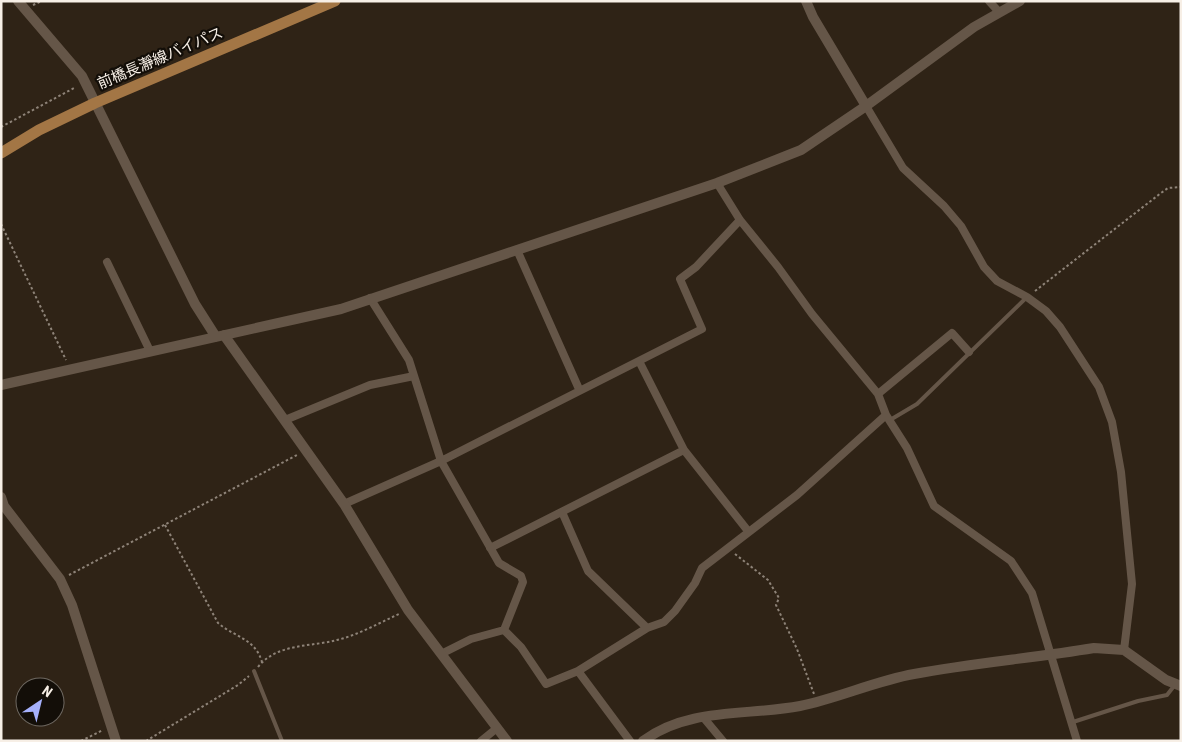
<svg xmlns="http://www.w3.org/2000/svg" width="1182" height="742" font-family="'Roboto Condensed','Noto Sans JP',sans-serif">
<rect width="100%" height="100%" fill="#2f2316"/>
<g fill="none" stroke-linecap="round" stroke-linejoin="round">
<path stroke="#8e8378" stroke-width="2" stroke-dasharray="2.5 2.5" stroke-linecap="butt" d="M 33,5 L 42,1
M 1,127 L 76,87
M 1,224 L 66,360
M 1035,291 L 1161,193 L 1168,188 L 1181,187
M 165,525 L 218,623 C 234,637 255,638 262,662
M 735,554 L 768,580 L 779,598 L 776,605 L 797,649 L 814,694
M 69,575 L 297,455
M 258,667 C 277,643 311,647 337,640 C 358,635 379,623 399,614
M 81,741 L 103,730
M 146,741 L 238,685 L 249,676"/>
<path stroke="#655648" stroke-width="4" d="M 890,420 L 917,404 L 1027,297
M 254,671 L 282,741
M 1073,722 L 1138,701 L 1167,695 L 1174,686"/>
<path stroke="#655648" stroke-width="8" d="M 989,1 L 999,12
M 866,106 L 903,168 L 944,206 L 961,226 L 984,267 L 997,281 L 1027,297 L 1046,311 L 1060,327 L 1099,387 L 1112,422 L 1121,472 L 1132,584 L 1124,650
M 717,183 L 740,220 L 778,267 L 812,314 L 878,394 L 886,415 L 907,448 L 934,506 L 1011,561 L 1032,593 L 1077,741
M 517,250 L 579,389
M 107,262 L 150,351
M 370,298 L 409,360 L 441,461 L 499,563 L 521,576 L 523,582 L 504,630
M 639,361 L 684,450 L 748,531
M 878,394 L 952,333 L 969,352
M 285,420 L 370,385 L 414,376
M 344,504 L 441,461 L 702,329 L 680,279 L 696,267 L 740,220
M 562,512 L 588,571 L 647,628
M 490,548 L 684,450
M 504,630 L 521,647 L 546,684 L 578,671 L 647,628 L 664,622 L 675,611 L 695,583 L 702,568 L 797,495 L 886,415
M 441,654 L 471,639 L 504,630
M 578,671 L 630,741
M 703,717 L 723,741
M 481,741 L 497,728"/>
<path stroke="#655648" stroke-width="10" d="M 18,1 L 82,76 L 195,304 L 216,337
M 806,1 L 813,17 L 866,106
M 224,335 L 344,504 L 408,610 L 507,741
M 1,385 L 341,309 L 717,183 L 801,150 L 866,106 L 974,27 L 1020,1
M 1,497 L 4,506 L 60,579 L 72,605 L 116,741
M 643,741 C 688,707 748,716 800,706 C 839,698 875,681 914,674 C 973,663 1034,658 1094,648 L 1124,650 L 1166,680 L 1181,686"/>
<path stroke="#a37645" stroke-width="11" d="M 1,153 L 39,130 L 95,103 L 335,1"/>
</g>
<g text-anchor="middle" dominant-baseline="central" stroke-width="4.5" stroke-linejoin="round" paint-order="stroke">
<g font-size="15" fill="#f7efe6" stroke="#130e08">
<text transform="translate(160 58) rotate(-23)">前橋長瀞線バイパス</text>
</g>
</g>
<rect width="1182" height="742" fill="none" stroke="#f7efe6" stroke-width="5"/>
<g transform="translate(40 702) rotate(35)"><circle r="24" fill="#130e08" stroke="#6e6861"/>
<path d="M0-4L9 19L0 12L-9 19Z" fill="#a6b1fc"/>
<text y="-8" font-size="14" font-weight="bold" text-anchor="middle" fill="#f7efe6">N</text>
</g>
</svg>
